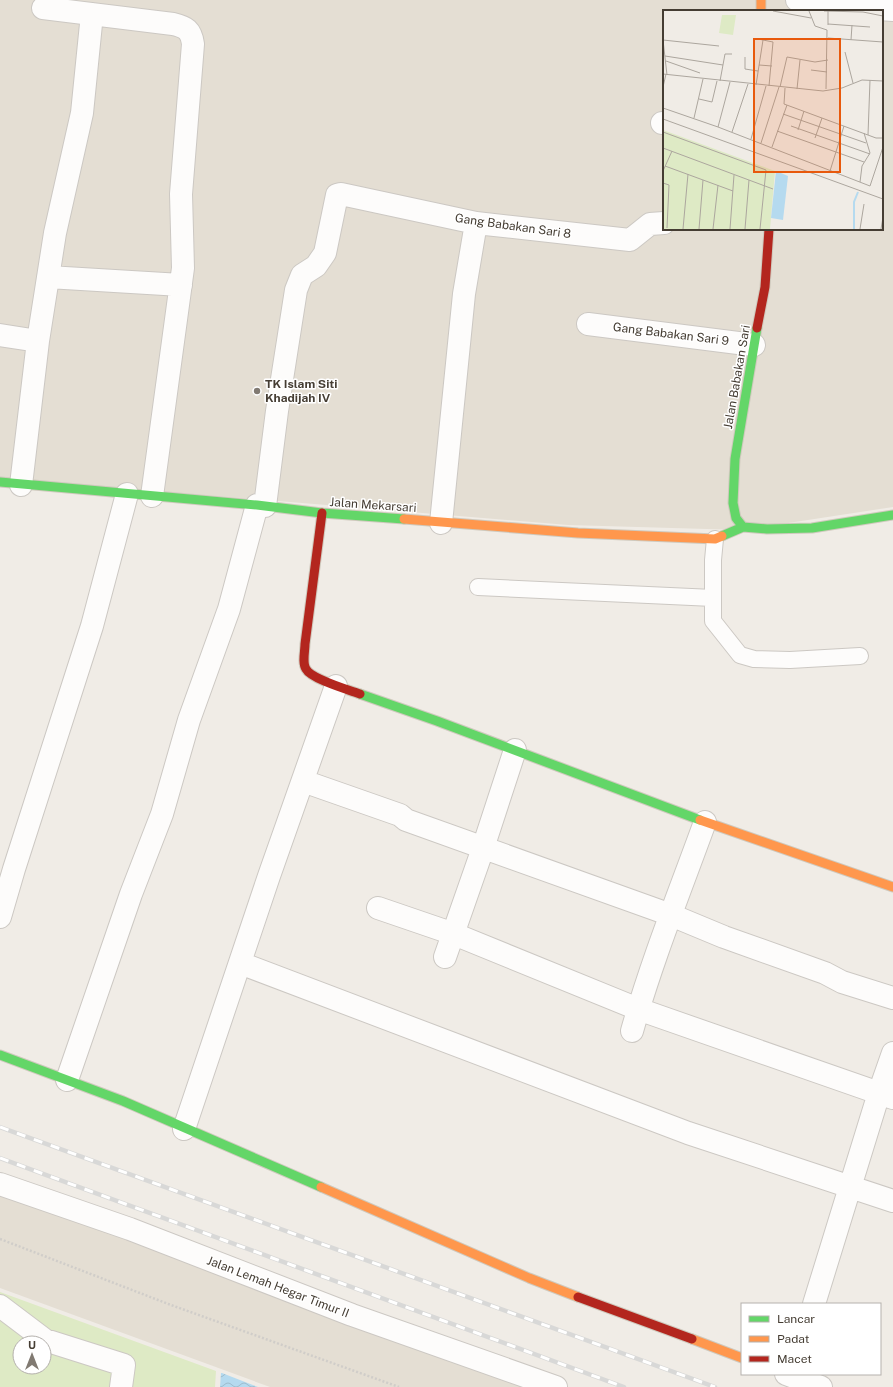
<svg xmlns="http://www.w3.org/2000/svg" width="893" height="1387" font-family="'Public Sans',sans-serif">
<defs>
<pattern id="water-waves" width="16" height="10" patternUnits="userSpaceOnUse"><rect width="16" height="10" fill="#b5daef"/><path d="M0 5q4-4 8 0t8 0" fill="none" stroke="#9dbccd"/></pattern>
</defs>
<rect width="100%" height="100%" fill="#f0ece6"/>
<path fill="#e4ded3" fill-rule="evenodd" d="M 0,0 L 893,0 L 893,507 L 742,530 L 568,525 L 0,478 ZM 664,11 L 882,11 L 882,229 L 664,229 Z
M 0,1186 L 548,1387 L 270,1387 L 0,1288 Z"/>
<path fill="#deeac5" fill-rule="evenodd" d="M 0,1292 L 216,1371 L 215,1387 L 0,1387 ZM 20,1343 L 44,1343 L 44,1367 L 20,1367 Z"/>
<path fill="url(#water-waves)" d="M 221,1373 L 222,1373 L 258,1387 L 220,1387 Z"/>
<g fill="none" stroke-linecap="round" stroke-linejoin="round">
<defs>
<path id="lane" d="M 715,539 L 713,560 L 713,621 L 740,655 L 754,659 L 790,660 L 860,656
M 478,587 L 713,598"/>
<path id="street" d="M 797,0 L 851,7 L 893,10
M 43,8 L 173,24 C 186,27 191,30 193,44 L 181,194 L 183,268 L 152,496
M 662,123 L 664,123
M 48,277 L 181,285
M 588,324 L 754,345
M 0,335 L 38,341
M 21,485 L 38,341 L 55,233 L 82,113 L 92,14
M 265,506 L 277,411 L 296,290 L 302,275 L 316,266 L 325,253 L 337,195 L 341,194 L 476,223 L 630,240 L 650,224 L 664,223
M 441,523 L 464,294 L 476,223
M 303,781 L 400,815 L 406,820 L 671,915 L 724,937 L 825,973 L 842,982 L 893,998
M 378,908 L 454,934 L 638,1009 L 893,1098
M 0,917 L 14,869 L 92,626 L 127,494
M 445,957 L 481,854 L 515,750
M 240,963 L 688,1133 L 893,1201
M 632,1031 C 652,960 680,891 705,822
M 67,1080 L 131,894 L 162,814 L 189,720 L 229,609 L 257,505
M 184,1129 L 269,876 L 336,686
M 0,1184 L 130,1229 L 352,1315 L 556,1387
M 814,1304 L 879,1093 L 893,1053
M 0,1306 L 45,1340 L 124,1365 L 121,1387
M 786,1374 L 821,1387"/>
<path id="fast" d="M 0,482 L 257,505 L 322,513 L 404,519
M 743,527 L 736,518 L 733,503 L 735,459 L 757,328
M 722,536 L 743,527 L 767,529 L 812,528 L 893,515
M 360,694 L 437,721 L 700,820
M 0,1055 L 123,1101 L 321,1187"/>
<path id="slow" d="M 761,0 L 761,11
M 404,519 L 578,533 L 715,539 L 722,536
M 700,820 L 893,887
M 321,1187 L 529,1278 L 578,1297
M 692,1339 L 742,1358"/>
<path id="jam" d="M 757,328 L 765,287 L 769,229
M 322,513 L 305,644 C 305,651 302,663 306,669 C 311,679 349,690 360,694
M 578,1297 L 692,1339"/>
</defs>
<use href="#lane" stroke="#ccc8c3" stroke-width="18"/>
<use href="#street" stroke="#ccc8c3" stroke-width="24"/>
<use href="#fast" stroke="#cfc9bd" stroke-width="11"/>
<use href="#slow" stroke="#cfc9bd" stroke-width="11"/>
<use href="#jam" stroke="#cfc9bd" stroke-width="11"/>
<path stroke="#d0cdc9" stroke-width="2.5" stroke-dasharray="2 2" stroke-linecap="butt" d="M 0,1239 L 171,1305 L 399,1387"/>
<use href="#lane" stroke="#fdfcfb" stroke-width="16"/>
<use href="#street" stroke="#fdfcfb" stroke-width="22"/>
<use href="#fast" stroke="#63d668" stroke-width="9"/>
<use href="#slow" stroke="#ff974d" stroke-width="9"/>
<use href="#jam" stroke="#b3261e" stroke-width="9"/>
<defs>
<path id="rail" d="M 0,1127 L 715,1387
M 0,1158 L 624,1387"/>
</defs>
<use href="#rail" stroke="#d8d8d7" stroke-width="4.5"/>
<use href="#rail" stroke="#fff" stroke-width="3" stroke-dasharray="9" stroke-linecap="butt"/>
</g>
<circle fill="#817a72" stroke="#fff" stroke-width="1.5" cx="257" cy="391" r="4"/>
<g text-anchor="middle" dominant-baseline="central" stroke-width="3" stroke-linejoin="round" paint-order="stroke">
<g font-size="12" fill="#453d33" stroke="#fff">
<text transform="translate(513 226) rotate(8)">Gang Babakan Sari 8</text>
<text transform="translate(671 334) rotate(7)">Gang Babakan Sari 9</text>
<text transform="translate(737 377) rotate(-80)">Jalan Babakan Sari</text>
<text transform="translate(373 505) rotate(4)">Jalan Mekarsari</text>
<text transform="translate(278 1287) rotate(21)">Jalan Lemah Hegar Timur II</text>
</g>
<g font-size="12" font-weight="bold" fill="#453d33" stroke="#fff" text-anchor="start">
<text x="265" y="384">TK Islam Siti<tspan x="265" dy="14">Khadijah IV</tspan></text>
</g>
</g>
<g transform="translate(663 10)">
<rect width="220" height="220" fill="#f0ece6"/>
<path d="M 59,5 L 73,5 L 70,25 L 56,23 ZM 0,120 L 112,161 L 107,219 L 0,219 Z" fill="#deeac5"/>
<path d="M 113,161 L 125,166 L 120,210 L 108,208 Z" fill="#b5daef"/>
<path fill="none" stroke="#b5daef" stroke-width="2" d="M 191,219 L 191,192 L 195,182"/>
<path fill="none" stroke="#aca69e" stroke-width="1" d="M 110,1 L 148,8M 146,1 L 152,16 L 164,20 L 163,79M 161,1 L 200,2 L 220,6M 165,14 L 207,17M 165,15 L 165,1M 165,28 L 220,32M 95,29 L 110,32 L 106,76M 188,30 L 189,15M 182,42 L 190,73M 2,46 L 60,55M 82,47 L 82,59 L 95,61M 3,51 L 37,63M 96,55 L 109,56M 148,60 L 164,62M 0,64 L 160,81 L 179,78 L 199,70 L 220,71M 4,65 L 0,30 L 56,36M 57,71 L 62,44 L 69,44M 93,75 L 100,30M 0,77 L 3,64M 117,77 L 124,47 L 152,52 L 165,50M 122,78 L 121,94 L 213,128 L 220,128M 134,79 L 137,50M 36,89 L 49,92 L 54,71M 0,98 L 55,117 L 207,176 L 220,137M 120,104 L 203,133M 31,108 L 40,69M 0,109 L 220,189M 128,116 L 207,144M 55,117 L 67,72M 135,120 L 141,101M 114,121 L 201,152M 0,122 L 103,160 L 97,219M 69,122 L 85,74M 205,125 L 207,70M 152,128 L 159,108M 88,129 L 103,76M 98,133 L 116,77M 109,137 L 124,95M 0,138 L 110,179M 2,156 L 70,181M 0,161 L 9,141M 167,161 L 181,116M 197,172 L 199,156 L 207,143 L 201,123M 0,173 L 6,175 L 4,218M 20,219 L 25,164M 36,219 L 40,170M 50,219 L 55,175M 67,219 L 71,165M 82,219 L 86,170M 197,219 L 201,194M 218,219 L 220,207"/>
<path fill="#e8590c" fill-opacity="0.15" stroke="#e8590c" stroke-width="2" d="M 91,29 L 177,29 L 177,162 L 91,162 Z"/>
<rect width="220" height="220" fill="none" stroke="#453d33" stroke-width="2"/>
</g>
<rect x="741" y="1303" width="140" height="72" fill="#ffffff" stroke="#b5b1ad"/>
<rect x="749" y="1316" width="20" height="6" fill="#63d668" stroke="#b5b1ad"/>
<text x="777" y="1323" font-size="12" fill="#453d33">Lancar</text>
<rect x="749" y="1336" width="20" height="6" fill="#ff974d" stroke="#b5b1ad"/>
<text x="777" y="1343" font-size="12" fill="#453d33">Padat</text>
<rect x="749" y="1356" width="20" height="6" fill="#b3261e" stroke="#b5b1ad"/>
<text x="777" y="1363" font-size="12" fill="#453d33">Macet</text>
<g transform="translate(32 1355)"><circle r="19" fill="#ffffff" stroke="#b5b1ad"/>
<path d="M0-3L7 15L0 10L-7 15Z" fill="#817a72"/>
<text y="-6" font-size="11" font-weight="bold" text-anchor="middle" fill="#453d33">U</text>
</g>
</svg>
